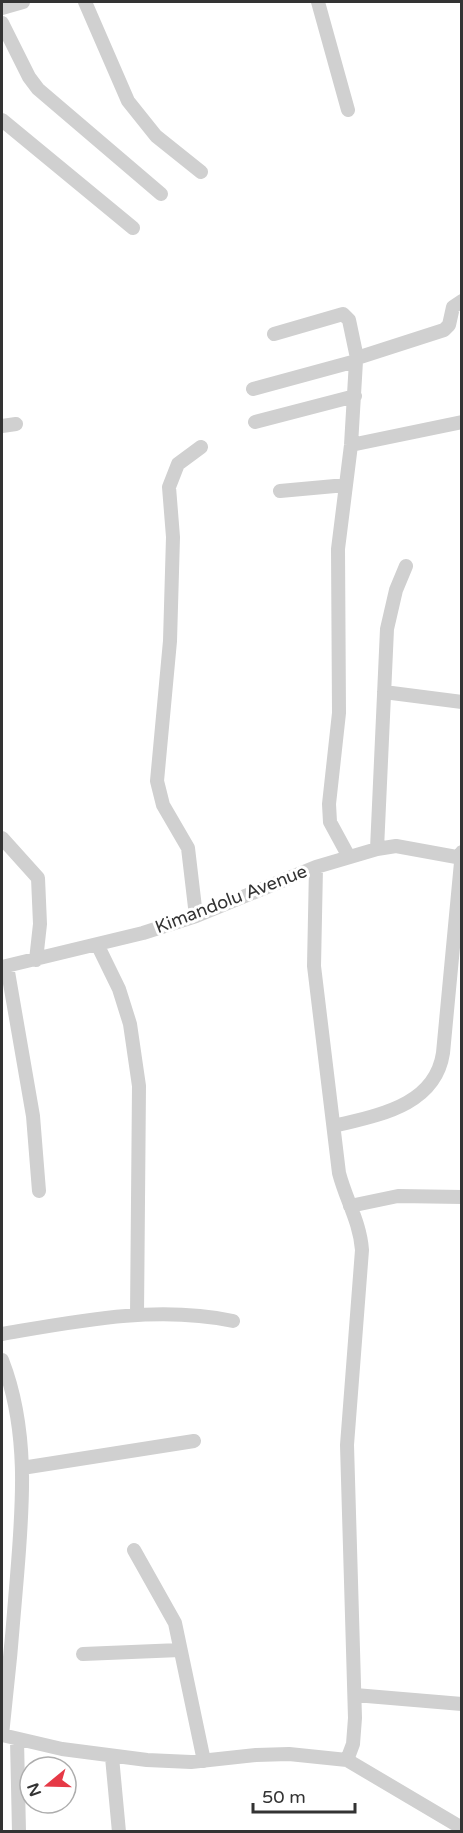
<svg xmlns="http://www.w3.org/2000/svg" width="463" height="1833" font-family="'Varela Round',sans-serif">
<rect width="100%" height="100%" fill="#fff"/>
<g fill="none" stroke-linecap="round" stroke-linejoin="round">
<path stroke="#d0d0d0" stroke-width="14" d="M 85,2 L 128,101 L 156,136 L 201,172
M 318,2 L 348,110
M 2,8 L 23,2
M 2,23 L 29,77 L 38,89 L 161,194
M 2,120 L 133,228
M 274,334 L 343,314 L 349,320 L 357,358
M 253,389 L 356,361
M 255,422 L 355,396
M 2,426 L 16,424
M 351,445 L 462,422
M 280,491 L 346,485
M 384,692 L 462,702
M 2,838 L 38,878 L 40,924 L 36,960
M 377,849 L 387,629 L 396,590 L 406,566
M 349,857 L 330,822 L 329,804 L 339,713 L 338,549 L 351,445 L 356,361 L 357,358 L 444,330 L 449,325 L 453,307 L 462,301
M 316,867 L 314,966 L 339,1173 C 346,1200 360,1222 362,1250 L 347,1445 L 355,1718 L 353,1744 L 347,1760
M 196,916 L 188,848 L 163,805 L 157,781 L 170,641 L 173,537 L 169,487 L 178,464 L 201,447
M 98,946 L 119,989 L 130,1024 L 139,1086 L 137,1315
M 7,966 L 33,1116 L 39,1191
M 2,967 L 143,933 L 196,916 L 316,867 L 377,849 L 396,846 L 462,858
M 334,1126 C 378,1115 435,1106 443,1053 L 462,852
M 350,1206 L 398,1196 L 462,1197
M 2,1334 C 78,1321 156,1305 233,1321
M 2,1360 C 29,1429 23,1504 17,1576 C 13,1629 8,1682 2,1735
M 22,1468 L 194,1441
M 134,1550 L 175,1623 L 204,1761
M 83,1654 L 180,1650
M 355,1695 L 462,1704
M 2,1735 L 62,1749 L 147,1760 L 191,1762 L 256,1755 L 289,1754 L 347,1760 L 462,1828
M 17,1740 L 19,1832
M 112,1757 L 119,1832"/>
</g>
<g text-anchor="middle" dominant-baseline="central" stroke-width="6" stroke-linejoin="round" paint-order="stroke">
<g font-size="18" fill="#333" stroke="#fff">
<text transform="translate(231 899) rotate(-21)">Kimandolu Avenue</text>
</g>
</g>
<rect width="463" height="1833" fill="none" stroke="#333333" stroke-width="6"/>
<g transform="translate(48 1785) rotate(251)"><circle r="28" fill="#ffffff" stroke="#adadad" stroke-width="1.5"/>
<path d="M0-4.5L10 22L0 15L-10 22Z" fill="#e63946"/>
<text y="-9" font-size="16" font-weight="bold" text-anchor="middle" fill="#333333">N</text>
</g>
<path d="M253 1803v9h102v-9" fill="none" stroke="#333333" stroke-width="3"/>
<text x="262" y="1803" font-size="18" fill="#333333" stroke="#ffffff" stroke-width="4.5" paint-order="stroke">50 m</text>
</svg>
